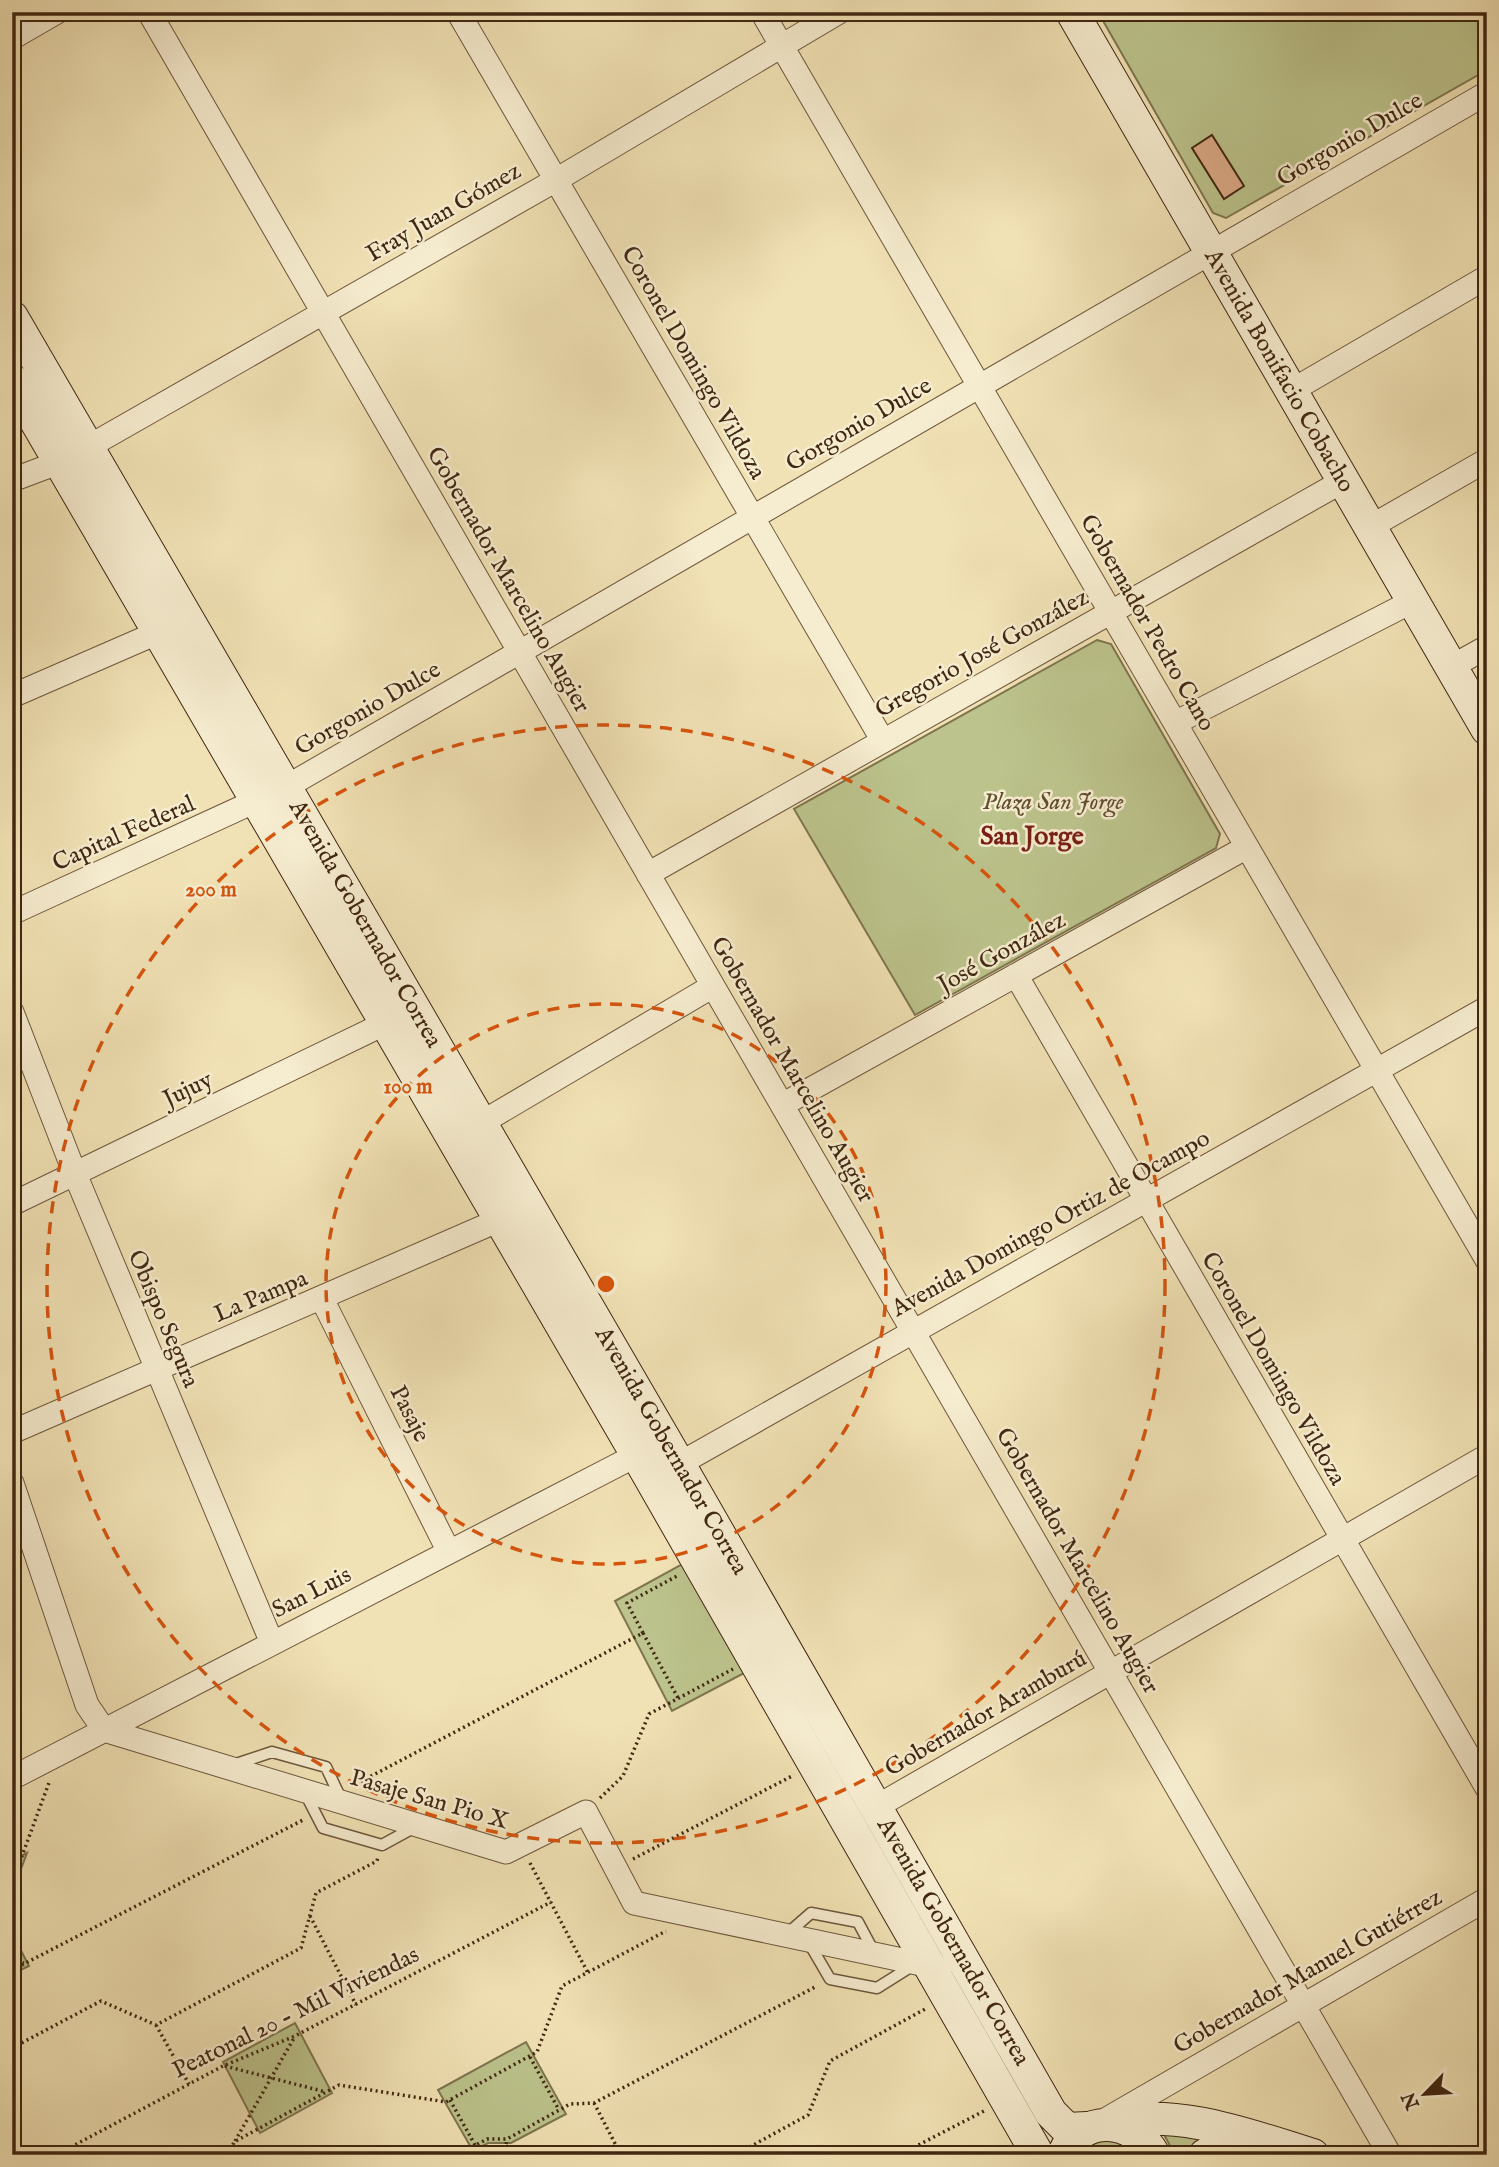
<svg xmlns="http://www.w3.org/2000/svg" width="1499" height="2167" font-family="'IM FELL English',serif">
<rect width="100%" height="100%" fill="#f1e2b5"/>
<filter id="stains"><feTurbulence type="fractalNoise" baseFrequency=".00286" numOctaves="4"/><feColorMatrix values="0 0 0 0 .2 0 0 0 0 .09 0 0 0 0 .02 0 0 0 .5 -.17"/></filter>
<radialGradient id="worn" r=".72"><stop offset=".6" stop-color="#630" stop-opacity="0"/><stop offset="1" stop-color="#630" stop-opacity=".3"/></radialGradient>
<path fill="#bcc38c" stroke="#7e754f" stroke-width="2" d="M 1098,12 L 1487,12 L 1487,70 L 1226,218 L 1213,213 Z
M 1097,640 L 1111,644 L 1220,834 L 1216,848 L 915,1015 L 794,809 Z
M 686,1562 L 748,1671 L 672,1711 L 615,1601 Z
M 27,1853 L 12,1893 L 12,1860 Z
M 12,1933 L 29,1966 L 12,1974 Z
M 295,2023 L 332,2093 L 260,2133 L 223,2062 Z
M 526,2042 L 566,2114 L 511,2143 L 488,2143 L 473,2151 L 438,2090 Z
M 1160,2127 L 1219,2138 L 1189,2155 L 1175,2155 Z
M 1106,2140 L 1117,2140 L 1138,2155 L 1082,2155 L 1095,2143 Z"/>
<path fill="#dbaa87" stroke="#412712" stroke-width="2" d="M 1212,135 L 1244,186 L 1224,199 L 1192,148 Z"/>
<g fill="none" stroke-linecap="round" stroke-linejoin="round">
<defs>
<path id="lane" d="M 233,1765 L 272,1752 L 326,1767 L 342,1801
M 305,1793 L 323,1828 L 382,1845 L 415,1827
M 787,1934 L 811,1913 L 858,1922 L 874,1952
M 809,1943 L 830,1979 L 877,1988 L 912,1966"/>
<path id="street" d="M 149,12 L 1390,2155
M 458,12 L 883,741
M 762,12 L 1487,1260
M 12,38 L 57,12
M 1291,391 L 1487,277
M 12,480 L 60,462 L 88,447 L 556,180 L 839,12
M 1370,527 L 1487,460
M 1451,667 L 1487,647
M 12,696 L 159,632
M 1175,723 L 1413,601
M 648,874 L 1343,481
M 12,913 L 286,787 L 1487,93
M 1016,975 L 1487,1788
M 12,1012 L 75,1174 L 272,1643
M 782,1105 L 1247,847
M 481,1123 L 713,986
M 12,1204 L 386,1023
M 322,1299 L 449,1552
M 12,1432 L 513,1214
M 12,1483 L 87,1705 L 104,1730 L 506,1852 L 586,1812 L 634,1903 L 940,1968
M 12,1778 L 637,1455 L 679,1464 L 1487,1008
M 876,1807 L 1487,1456
M 1105,2120 L 1487,1899"/>
<path id="secondary" d="M 1072,12 L 1487,729
M 12,317 L 679,1464 L 1051,2113 L 1067,2129 L 1087,2128
M 12,380 L 637,1455 L 1038,2155
M 1108,2124 C 1176,2107 1248,2135 1313,2155
M 1063,2155 C 1081,2113 1134,2117 1154,2155
M 1205,2155 L 1229,2143 L 1253,2140"/>
</defs>
<use href="#lane" stroke="#6d563b" stroke-width="13"/>
<use href="#street" stroke="#6d563b" stroke-width="25"/>
<use href="#secondary" stroke="#412712" stroke-width="34"/>
<path stroke="#412712" stroke-width="3.5" stroke-dasharray="2 3.5" stroke-linecap="butt" d="M 643,1633 L 678,1698
M 356,1784 L 643,1633 L 627,1603 L 677,1576
M 600,1798 L 623,1776 L 649,1714 L 733,1669
M 633,1859 L 794,1775
M 530,1863 L 588,1973
M 12,1883 L 50,1780
M 310,1916 L 356,2005
M 12,1960 L 24,1963
M 12,1970 L 303,1820
M 156,2025 L 189,2084
M 12,2048 L 101,2001 L 156,2025 L 301,1948 L 316,1893 L 377,1861 L 378,1857
M 530,2057 L 559,2110
M 225,2066 L 326,2092
M 450,2100 L 475,2145
M 594,2103 L 621,2155
M 235,2141 L 294,2038
M 56,2155 L 223,2066 L 295,2036 L 551,1902
M 229,2155 L 234,2142 L 339,2085 L 446,2102 L 537,2052 L 562,1986 L 666,1931
M 458,2155 L 487,2139 L 507,2139 L 570,2104 L 594,2103 L 817,1986
M 504,2155 L 507,2140
M 735,2155 L 808,2115 L 830,2061 L 927,2008
M 899,2155 L 984,2111"/>
<use href="#lane" stroke="#f6eccf" stroke-width="10"/>
<use href="#street" stroke="#f6eccf" stroke-width="23"/>
<use href="#secondary" stroke="#f6eccf" stroke-width="32"/>
</g>
<g fill="none" stroke="#d7540d" stroke-width="3.5" stroke-dasharray="12 9">
<circle cx="606" cy="1284" r="280"/>
<circle cx="606" cy="1284" r="559"/>
</g>
<g text-anchor="middle" dominant-baseline="central" stroke-width="5" stroke-linejoin="round" paint-order="stroke">
<g font-size="24" fill="#412712" stroke="#f6eccf">
<text transform="translate(1350 140) rotate(-30)">Gorgonio Dulce</text>
<text transform="translate(444 213) rotate(-30)">Fray Juan Gómez</text>
<text transform="translate(693 363) rotate(60)">Coronel Domingo Vildoza</text>
<text transform="translate(1279 371) rotate(60)">Avenida Bonifacio Cobacho</text>
<text transform="translate(859 425) rotate(-30)">Gorgonio Dulce</text>
<text transform="translate(508 580) rotate(60)">Gobernador Marcelino Augier</text>
<text transform="translate(1147 623) rotate(60)">Gobernador Pedro Cano</text>
<text transform="translate(982 654) rotate(-29)">Gregorio José González</text>
<text transform="translate(368 709) rotate(-30)">Gorgonio Dulce</text>
<text transform="translate(124 834) rotate(-24)">Capital Federal</text>
<text transform="translate(365 924) rotate(60)">Avenida Gobernador Correa</text>
<text transform="translate(1002 953) rotate(-29)">José González</text>
<text transform="translate(792 1070) rotate(60)">Gobernador Marcelino Augier</text>
<text transform="translate(188 1090) rotate(-26)">Jujuy</text>
<text transform="translate(1051 1224) rotate(-29)">Avenida Domingo Ortiz de Ocampo</text>
<text transform="translate(261 1297) rotate(-23)">La Pampa</text>
<text transform="translate(163 1319) rotate(67)">Obispo Segura</text>
<text transform="translate(1273 1369) rotate(60)">Coronel Domingo Vildoza</text>
<text transform="translate(409 1414) rotate(63)">Pasaje</text>
<text transform="translate(671 1451) rotate(60)">Avenida Gobernador Correa</text>
<text transform="translate(1077 1561) rotate(60)">Gobernador Marcelino Augier</text>
<text transform="translate(312 1593) rotate(-27)">San Luis</text>
<text transform="translate(986 1714) rotate(-30)">Gobernador Aramburú</text>
<text transform="translate(429 1800) rotate(16)">Pasaje San Pio X</text>
<text transform="translate(953 1942) rotate(60)">Avenida Gobernador Correa</text>
<text transform="translate(1308 1972) rotate(-30)">Gobernador Manuel Gutiérrez</text>
<text transform="translate(296 2013) rotate(-26)">Peatonal 20 - Mil Viviendas</text>
</g>
<g font-size="24" font-style="italic" fill="#604e30" stroke="#f6eccf">
<text x="1053" y="802">Plaza San Jorge</text>
</g>
<g font-size="26" font-weight="bold" fill="#7a1f14" stroke="#f6eccf">
<text x="1032" y="836">San Jorge</text>
</g>
</g>
<circle cx="606" cy="1284" r="10" fill="#d7540d" stroke="#f6eccf" stroke-width="3.5"/>
<g font-size="21" text-anchor="middle" font-weight="bold" fill="#d7540d" stroke="#f6eccf" stroke-width="5" stroke-linejoin="round" paint-order="stroke">
<text x="211" y="896">200 m</text>
<text x="408" y="1093">100 m</text>
</g>
<rect width="1499" height="2167" fill="none" stroke="#f1e2b5" stroke-width="42"/>
<rect x="14" y="14" width="1471" height="2139" fill="none" stroke="#412712" stroke-width="3.5"/>
<rect x="21" y="21" width="1457" height="2125" fill="none" stroke="#412712" stroke-width="2"/>
<g transform="translate(1425 2094) rotate(245)" stroke="#f6eccf" stroke-width="5" paint-order="stroke">
<path d="M0-5L12 26L0 18L-12 26Z" fill="#412712"/>
<text y="-10" font-size="19" font-weight="bold" text-anchor="middle" fill="#412712">N</text>
</g>
<rect width="100%" height="100%" filter="url(#stains)"/>
<rect width="100%" height="100%" fill="url(#worn)"/>
</svg>
